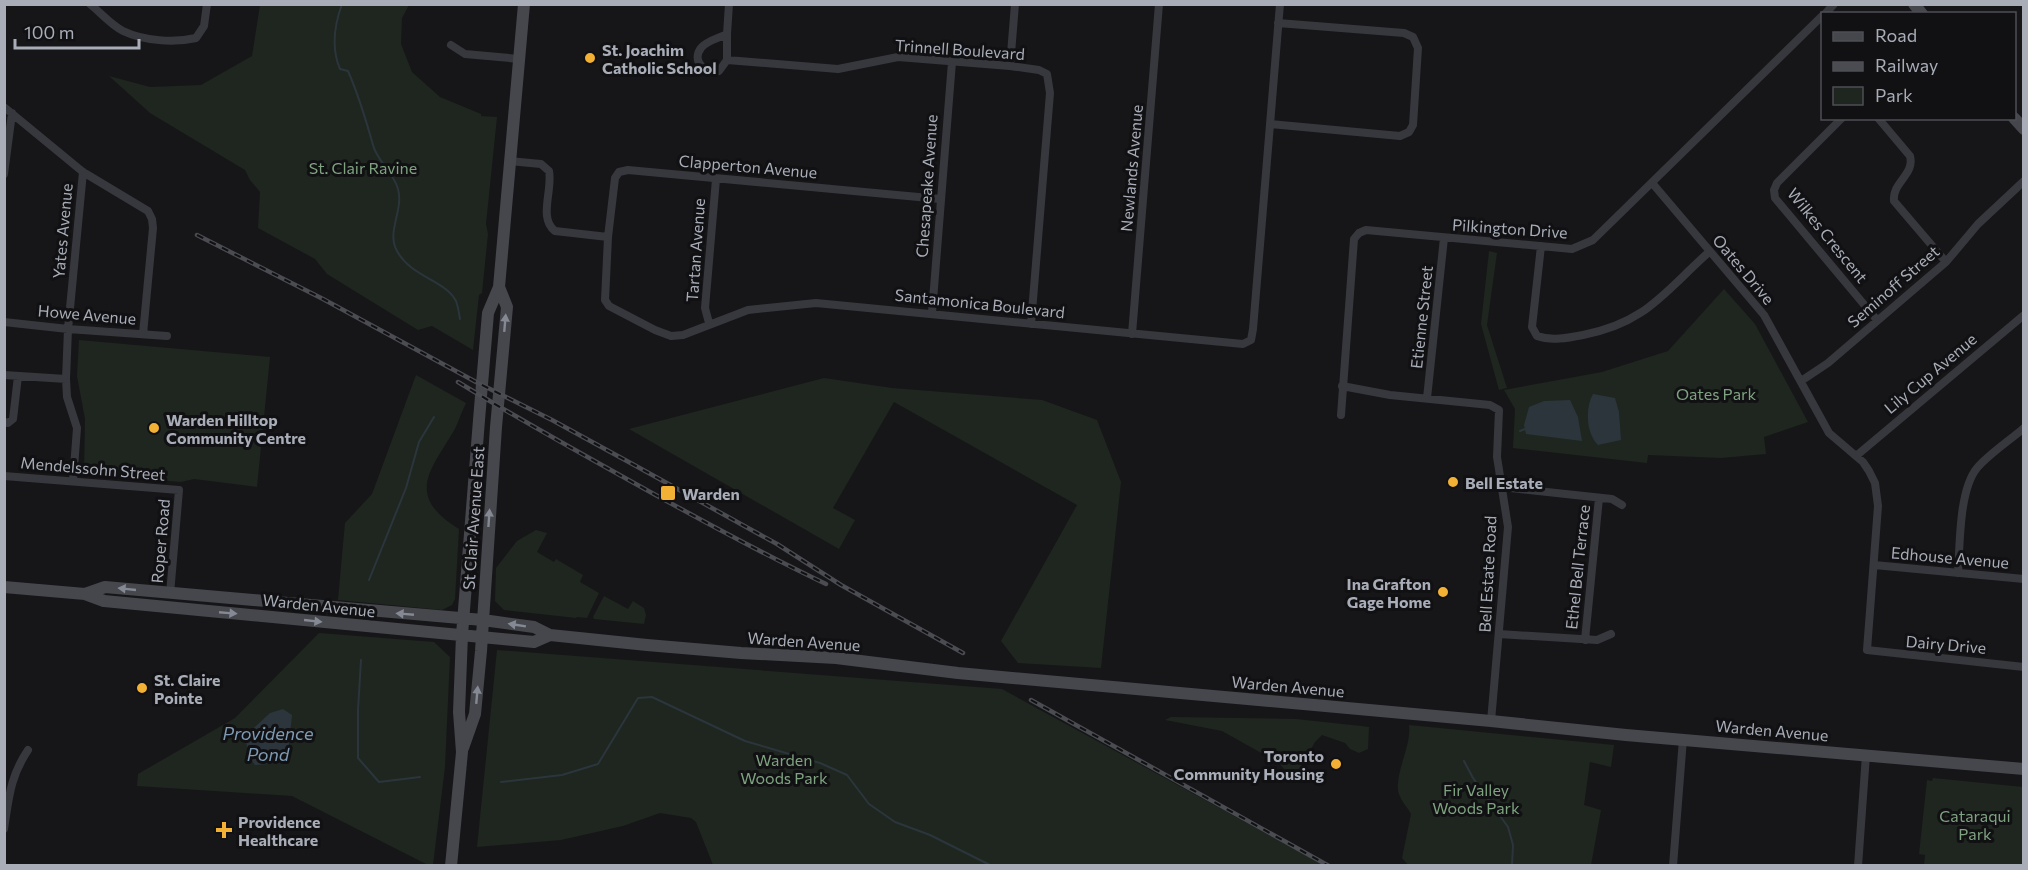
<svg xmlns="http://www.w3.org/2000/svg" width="2028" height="870" font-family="Commissioner,sans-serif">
<rect width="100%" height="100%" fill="#161618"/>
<path fill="#1e261f" d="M 260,5 L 409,5 L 402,18 L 401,44 L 412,72 L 440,97 L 481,114 L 481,116 L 497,117 L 486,224 L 488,234 L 482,293 L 479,295 L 473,350 L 432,326 L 418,330 L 327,274 L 315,259 L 258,228 L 260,192 L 250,180 L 245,170 L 150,113 L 109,76 L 150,87 L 201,85 L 252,56 Z
M 1489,251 L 1497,253 L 1487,325 L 1507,388 L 1499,390 L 1481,324 Z
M 1724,289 L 1755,324 L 1808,422 L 1764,437 L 1766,454 L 1721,458 L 1648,455 L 1647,463 L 1513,448 L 1515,409 L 1504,390 L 1602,372 L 1668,351 Z
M 79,340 L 270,357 L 257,487 L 194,479 L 181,482 L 84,474 L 85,419 L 77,376 Z
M 416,375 L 466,403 C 462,411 459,420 455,429 C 431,470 404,495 459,529 L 455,599 L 452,605 L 442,610 L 338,600 L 345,523 L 372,494 Z
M 824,378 L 892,388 L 1042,400 L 1097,420 L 1121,482 L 1101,668 L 1018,663 L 1001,641 L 1077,505 L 894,402 L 833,508 L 855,520 L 839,549 L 629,429 Z
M 536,530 L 547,533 L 537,552 L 554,562 L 556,559 L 583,575 L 580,582 L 599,593 L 587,618 L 577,617 L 576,618 L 504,610 L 495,601 L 496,568 L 517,541 Z
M 604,596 L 628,609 L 633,601 L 644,608 L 646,615 L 644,624 L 594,619 L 593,617 Z
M 319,633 L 434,642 L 450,657 L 445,767 L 433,865 L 428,865 L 292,796 L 137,786 L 138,774 L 235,718 Z
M 497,650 L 1002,689 L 1324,865 L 713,865 L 696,822 L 691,818 L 660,813 L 623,826 L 561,840 L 477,847 Z
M 1171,717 L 1296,719 L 1361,726 L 1369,727 L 1368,749 L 1359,753 L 1350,749 L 1345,743 L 1322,735 L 1315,742 L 1296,775 L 1290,776 L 1279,763 L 1222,731 L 1165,720 Z
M 1409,725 L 1614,745 L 1611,767 L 1590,762 L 1584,805 L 1601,810 L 1591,865 L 1408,865 L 1402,858 L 1411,814 C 1408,808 1401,801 1399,794 C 1393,776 1412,746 1409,725 Z
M 1933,778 L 2023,787 L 2023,865 L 1924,865 L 1925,855 L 1919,854 L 1927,780 L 1932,781 Z"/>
<path fill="#2c353c" d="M 1593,394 L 1615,398 L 1619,412 L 1621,440 L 1598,445 C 1586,433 1585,408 1593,394 Z
M 1570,400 L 1578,417 L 1582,441 L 1526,434 L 1524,425 L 1529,407 L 1544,401 Z
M 283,709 L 292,715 L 288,754 L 282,763 L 255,765 L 249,757 L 245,736 L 270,713 Z"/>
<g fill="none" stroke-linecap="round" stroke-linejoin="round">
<path stroke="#2c353c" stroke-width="2" d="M 342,4 C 334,26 331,48 340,69 L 348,71 C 359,96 366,120 373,145 C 377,161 394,173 398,189 C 404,210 386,232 397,251 C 411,277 445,280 456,301 C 458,306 459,313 460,319
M 1520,431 L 1525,429
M 369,580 L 406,488 L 419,442 L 434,417
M 361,660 L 358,710 L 358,758 L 379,782 L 420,777
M 1464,761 L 1473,778 L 1508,827 L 1513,845 L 1512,866
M 501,782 L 562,775 L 598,764 L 638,698 L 652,697 L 745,741 L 820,763 L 847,775 L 869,804 L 895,822 L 930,835 L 992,866"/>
<path stroke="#37383d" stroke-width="8" d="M 90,4 C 101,13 111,25 123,31 C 144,41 174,43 196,38 L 204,26 L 207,4
M 729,4 L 727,34 L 727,60 L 838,69 L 898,57 L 1010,66 L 1039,70 L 1047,74 L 1050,93 L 1031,324
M 1825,14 L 1834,4
M 727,34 C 719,38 706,41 701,48 C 691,61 705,74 719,71 L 727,60
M 451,45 L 465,54 L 520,59
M 1010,66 L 1015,4
M 4,107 L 83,172 L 148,211 L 152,219 L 153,228 L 143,334
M 1842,118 L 1777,183 L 1774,190 L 1775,198 L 1877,320
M 1878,118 L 1910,156 C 1915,175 1892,182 1894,201 L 1946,262
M 1270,124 L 1400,136 L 1409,132 L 1413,125 L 1418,48 L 1413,37 L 1404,33 L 1278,23
M 509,161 L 541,164 L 549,171 C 553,190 538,218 555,231 L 608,237
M 4,174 L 12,113
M 1653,184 L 1764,315 L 1829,433 L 1863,462 L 1869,471 L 1875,483 L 1878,506 L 1867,650 L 2024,667
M 940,199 L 628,170 L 619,172 L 615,178 L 608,237 L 605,300 L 609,306 L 655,330 L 671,336 L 683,335 L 748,310 L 816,303 L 1243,344 L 1251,340 L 1253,329 L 1280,4
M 1541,246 L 1532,327 L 1537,336 C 1551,341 1568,338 1583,335 C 1646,323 1664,292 1709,252
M 932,313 L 952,62
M 4,322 L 68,329 L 167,336
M 709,323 L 705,308 L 716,179
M 1132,334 L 1159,4
M 4,375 L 66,379
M 1801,381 L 1828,363 L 1946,262 L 1978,224 L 2024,181
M 1342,386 L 1390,395 L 1490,405 L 1499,410 L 1497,457 L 1508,527 L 1491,721
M 1427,398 L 1444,238
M 1341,415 L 1354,239 L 1359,233 L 1366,230 L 1572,249 L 1593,240 L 1822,16
M 4,422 L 8,423 L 13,419 L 18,376
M 1856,456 L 2024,315
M 4,476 L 179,490 L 170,594
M 73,481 L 77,428 L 67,397 L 66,379 L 68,329 L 83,172
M 1501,487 L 1612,499 L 1622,505
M 1874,565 L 2024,579
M 1958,573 C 1960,544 1959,490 1977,468 C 1990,453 2009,441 2024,428
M 1499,634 L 1597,640 L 1611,634
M 1585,640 L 1599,498
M 4,829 C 9,797 10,777 28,750
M 1673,866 L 1683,739
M 1858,866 L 1866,755"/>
<path stroke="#45474d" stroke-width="12" d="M 1914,4 L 1922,14
M 2014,118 L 2024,129
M 4,587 L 85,594 L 104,601 L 534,642 L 550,635
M 85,594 L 105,587 L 483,620 L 534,627 L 550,635 L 647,645 L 741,653 L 836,658 L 958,673 L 1491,721 L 1626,735 L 2024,769
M 463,748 L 475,714 L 481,651 L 496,427 L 507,307 L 499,287
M 451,866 L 462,752 L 459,712 L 462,635 L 479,420 L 488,313 L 499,287 L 524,4"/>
<defs>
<path id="rail" d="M 197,235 L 323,299 L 476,382 L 552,420 L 636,466 L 777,544 L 841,585 L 963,653
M 458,382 C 522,421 587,457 652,493 C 710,525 767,556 826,584
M 1031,700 L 1329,866"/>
</defs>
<use href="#rail" stroke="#4a4c52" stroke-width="4.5"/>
<use href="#rail" stroke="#111113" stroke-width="2" stroke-dasharray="7" stroke-linecap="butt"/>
</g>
<defs><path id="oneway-solid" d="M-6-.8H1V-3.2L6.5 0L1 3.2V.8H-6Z" transform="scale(1.5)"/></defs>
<g fill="#858993">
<use href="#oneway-solid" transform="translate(505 323) rotate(-85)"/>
<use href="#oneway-solid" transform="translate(489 518) rotate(-86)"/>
<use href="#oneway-solid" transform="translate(127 589) rotate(-174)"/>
<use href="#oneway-solid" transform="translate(228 613) rotate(5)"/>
<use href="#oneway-solid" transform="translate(405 614) rotate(-175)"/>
<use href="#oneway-solid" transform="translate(313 621) rotate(6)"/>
<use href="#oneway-solid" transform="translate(517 625) rotate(-171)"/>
<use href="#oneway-solid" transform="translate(477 695) rotate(-85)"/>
</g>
<g fill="#f2b134" stroke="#111113" stroke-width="2">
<circle cx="590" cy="58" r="6"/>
<circle cx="154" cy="428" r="6"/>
<circle cx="1453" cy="482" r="6"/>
<rect x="660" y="485" width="16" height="16" rx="3"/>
<circle cx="1443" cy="592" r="6"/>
<circle cx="142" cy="688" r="6"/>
<circle cx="1336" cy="764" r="6"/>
<path d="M221 821h6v6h6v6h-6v6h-6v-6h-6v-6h6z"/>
</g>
<g text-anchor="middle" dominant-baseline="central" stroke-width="6" stroke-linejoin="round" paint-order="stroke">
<g font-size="16" font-weight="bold" fill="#a8adb8" stroke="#111113" text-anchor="start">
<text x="602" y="49">St. Joachim<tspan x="602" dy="18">Catholic School</tspan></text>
<text x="166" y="419">Warden Hilltop<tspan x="166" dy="18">Community Centre</tspan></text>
<text x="1465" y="482">Bell Estate</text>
<text x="682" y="493">Warden</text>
<text x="1431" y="583" text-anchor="end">Ina Grafton<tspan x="1431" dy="18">Gage Home</tspan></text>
<text x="154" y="679">St. Claire<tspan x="154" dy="18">Pointe</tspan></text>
<text x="1324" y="755" text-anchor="end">Toronto<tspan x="1324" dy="18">Community Housing</tspan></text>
<text x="238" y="821">Providence<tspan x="238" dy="18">Healthcare</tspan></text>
</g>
<g font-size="16" fill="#a8adb8" stroke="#111113">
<text transform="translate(960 49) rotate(4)">Trinnell Boulevard</text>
<text transform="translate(748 166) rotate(5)">Clapperton Avenue</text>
<text transform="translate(1131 168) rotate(-85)">Newlands Avenue</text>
<text transform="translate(926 186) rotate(-86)">Chesapeake Avenue</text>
<text transform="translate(1510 228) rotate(4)">Pilkington Drive</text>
<text transform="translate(62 231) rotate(-85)">Yates Avenue</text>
<text transform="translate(1828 235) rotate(51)">Wilkes Crescent</text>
<text transform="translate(695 250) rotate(-86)">Tartan Avenue</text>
<text transform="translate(1744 269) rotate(50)">Oates Drive</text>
<text transform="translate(1893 286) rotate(-41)">Seminoff Street</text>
<text transform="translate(980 303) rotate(6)">Santamonica Boulevard</text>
<text transform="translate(87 314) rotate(5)">Howe Avenue</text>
<text transform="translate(1421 317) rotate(-84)">Etienne Street</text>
<text transform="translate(1930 373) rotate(-40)">Lily Cup Avenue</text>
<text transform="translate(93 468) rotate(5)">Mendelssohn Street</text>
<text transform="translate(473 518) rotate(-86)">St Clair Avenue East</text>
<text transform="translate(160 541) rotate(-85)">Roper Road</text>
<text transform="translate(1950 557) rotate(5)">Edhouse Avenue</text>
<text transform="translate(1577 567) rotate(-84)">Ethel Bell Terrace</text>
<text transform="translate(1487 574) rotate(-87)">Bell Estate Road</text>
<text transform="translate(319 605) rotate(6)">Warden Avenue</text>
<text transform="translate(804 641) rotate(4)">Warden Avenue</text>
<text transform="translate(1946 644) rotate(5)">Dairy Drive</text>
<text transform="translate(1288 686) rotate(5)">Warden Avenue</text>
<text transform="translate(1772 730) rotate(5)">Warden Avenue</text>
</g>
<g font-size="16" fill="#7fa381" stroke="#111113">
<text x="363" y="167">St. Clair Ravine</text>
<text x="1716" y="393">Oates Park</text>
<text x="784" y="759">Warden<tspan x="784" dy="18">Woods Park</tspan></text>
<text x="1476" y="789">Fir Valley<tspan x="1476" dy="18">Woods Park</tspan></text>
<text x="1975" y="815">Cataraqui<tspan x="1975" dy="18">Park</tspan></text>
</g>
<g font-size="18" font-style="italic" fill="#7f9bb3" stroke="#111113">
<text x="268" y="733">Providence<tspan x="268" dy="21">Pond</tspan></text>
</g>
</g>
<rect width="2028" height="870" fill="none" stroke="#a8adb8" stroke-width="12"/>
<rect x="1821" y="12" width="195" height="108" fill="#111113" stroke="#4d4f55" stroke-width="1.5"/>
<rect x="1833" y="32" width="30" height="9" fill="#45474d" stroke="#4d4f55" stroke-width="1.5"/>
<text x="1875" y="42" font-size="18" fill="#a8adb8">Road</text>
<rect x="1833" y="62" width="30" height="9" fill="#4a4c52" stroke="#4d4f55" stroke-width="1.5"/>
<text x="1875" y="72" font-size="18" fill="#a8adb8">Railway</text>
<rect x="1833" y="87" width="30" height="18" fill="#1e261f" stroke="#4d4f55" stroke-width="1.5"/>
<text x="1875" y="102" font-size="18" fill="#a8adb8">Park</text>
<path d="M15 39v9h124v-9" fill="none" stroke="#a8adb8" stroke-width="3"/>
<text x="24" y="39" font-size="18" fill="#a8adb8" stroke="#111113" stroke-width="4.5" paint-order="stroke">100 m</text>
</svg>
